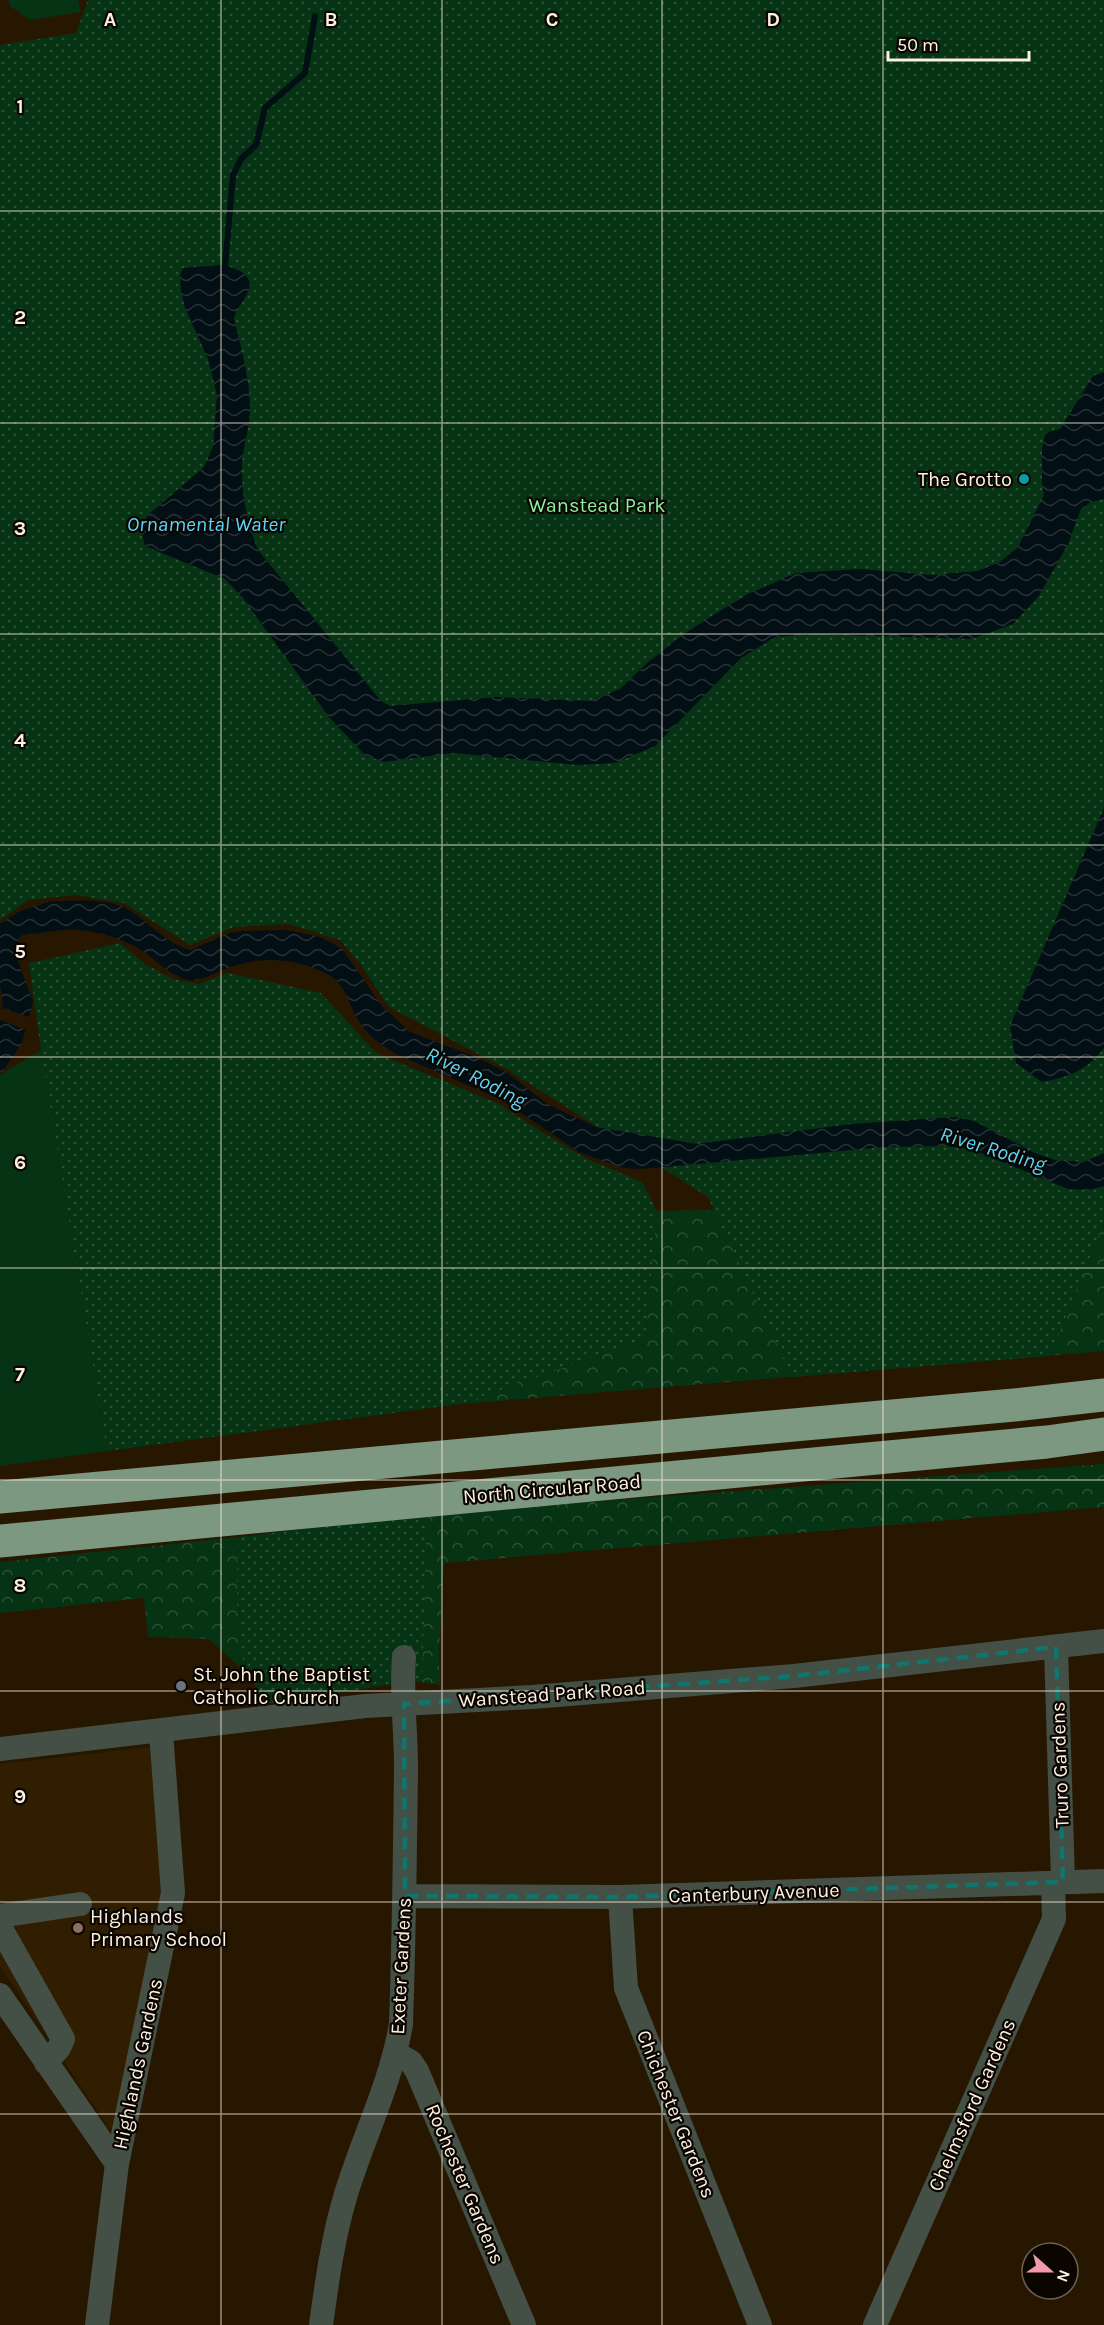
<svg xmlns="http://www.w3.org/2000/svg" width="1104" height="2325" font-family="Karla,sans-serif">
<defs>
<pattern id="forest-crowns" width="20" height="18" patternUnits="userSpaceOnUse" patternTransform="scale(1.5)"><rect width="20" height="18" fill="#063313"/><path d="M2 6a3 3 0 1 1 6 0M12 15a3 3 0 1 1 6 0" fill="none" stroke="#2b5135"/></pattern>
<pattern id="park-dots" width="8" height="8" patternUnits="userSpaceOnUse" patternTransform="scale(1.5)"><rect width="8" height="8" fill="#063313"/><path d="M2 2h.1M6 6h.1" fill="none" stroke="#2b5135" stroke-width="1.8" stroke-linecap="round"/></pattern>
<pattern id="water-waves" width="16" height="10" patternUnits="userSpaceOnUse" patternTransform="scale(1.5)"><rect width="16" height="10" fill="#020f14"/><path d="M0 5q4-4 8 0t8 0" fill="none" stroke="#283236"/></pattern>
</defs>
<rect width="100%" height="100%" fill="#271700"/>
<path fill="#311d00" d="M 150,1747 L 163,1890 L 113,2134 L 0,1966 L 0,1764 Z"/>
<path fill="#063313" d="M 9,0 L 78,0 L 81,12 L 30,20 L 10,6 Z
M 41,1050 L 107,1451 L 0,1466 L 0,1075 Z"/>
<path fill="url(#forest-crowns)" d="M 1089,1190 L 1104,1229 L 1104,1351 L 460,1404 L 645,1339 L 657,1211 L 749,1209 Z
M 1104,1464 L 1104,1507 L 444,1563 L 439,1650 L 440,1685 L 422,1682 L 414,1657 L 427,1514 Z
M 238,1537 L 250,1571 L 244,1671 L 209,1639 L 148,1637 L 144,1598 L 0,1613 L 0,1562 Z"/>
<path fill="url(#park-dots)" d="M 88,0 L 1104,0 L 1104,1222 L 1050,1356 L 792,1377 L 708,1197 L 505,1068 L 389,1007 L 359,962 L 340,940 L 289,924 L 234,927 L 190,945 L 124,903 L 75,895 L 28,900 L 0,920 L 0,45 L 76,33 Z
M 120,943 L 145,964 L 173,979 L 198,984 L 228,973 L 321,993 L 376,1053 L 497,1103 L 545,1134 L 587,1159 L 642,1182 L 657,1211 L 645,1339 L 460,1404 L 107,1451 L 41,1050 L 29,963 Z
M 427,1514 L 422,1682 L 393,1684 L 255,1706 L 255,1675 L 244,1671 L 237,1603 L 238,1537 Z"/>
<path fill="url(#water-waves)" d="M 221,265 C 234,267 256,274 248,292 C 244,302 237,307 234,318 C 241,348 250,379 250,409 C 250,428 243,446 242,464 C 241,492 247,524 258,550 L 381,701 L 390,706 L 496,697 L 590,701 L 620,689 L 646,664 L 681,636 L 715,614 L 748,594 L 796,573 L 860,569 L 932,575 L 978,571 L 1000,562 L 1018,547 L 1044,495 L 1042,485 L 1042,448 L 1045,435 L 1051,431 L 1060,429 L 1093,376 L 1104,372 L 1104,499 L 1091,502 L 1081,509 L 1068,544 L 1039,596 L 1013,624 L 972,639 L 815,634 L 775,637 L 741,658 L 655,746 L 615,763 L 578,765 L 453,753 L 384,762 L 366,756 L 328,716 L 243,598 L 225,579 L 145,546 L 141,531 L 147,516 L 204,467 L 213,447 L 217,395 L 208,359 L 185,308 L 181,291 L 180,276 L 183,268 Z
M 1104,808 L 1104,1048 C 1086,1071 1069,1077 1042,1082 L 1016,1063 L 1010,1026 Z
M 52,901 C 75,901 101,898 123,907 C 145,917 165,944 191,950 L 229,933 L 243,931 L 287,930 L 324,938 L 343,950 L 381,1005 L 410,1032 L 476,1057 L 506,1072 L 549,1105 L 596,1127 L 697,1144 L 852,1124 L 955,1117 L 974,1121 L 1035,1153 L 1055,1160 L 1084,1162 L 1104,1153 L 1104,1186 L 1089,1190 L 1068,1189 L 971,1149 L 944,1146 L 884,1147 L 654,1168 L 635,1169 L 620,1167 L 579,1152 L 500,1099 L 400,1056 C 386,1048 370,1038 361,1024 C 350,1009 346,984 329,975 C 295,957 258,955 223,970 C 212,974 200,982 188,980 C 168,975 155,958 138,948 C 116,936 88,928 63,930 C 49,931 36,934 22,935 L 18,939 L 18,961 L 33,1002 L 22,1043 L 0,1075 L 0,1018 L 3,1003 L 0,985 L 0,924 L 20,911 Z"/>
<path fill="#271700" d="M 0,1007 L 32,1018 L 29,1031 L 0,1020 Z"/>
<g fill="none" stroke-linecap="round" stroke-linejoin="round">
<path stroke="#020f14" stroke-width="6" d="M 225,266 L 233,175 L 241,159 L 256,145 L 265,108 L 305,73 L 315,16"/>
<path stroke="#444f45" stroke-width="24" d="M 1056,1647 L 1063,1882
M 0,1749 L 365,1706 L 532,1697 L 794,1676 L 1104,1641
M 405,1896 L 620,1897 L 1104,1881
M 620,1897 L 626,1988 L 760,2325
M 0,1916 L 80,1904
M 0,1927 L 63,2039 L 59,2048 L 46,2063
M 0,1995 L 117,2164
M 395,2053 L 411,2062 L 417,2071 L 524,2325
M 97,2325 L 117,2164 L 173,1893 L 161,1732
M 321,2325 C 327,2281 333,2237 346,2194 C 363,2138 391,2083 401,2024 C 404,1939 405,1853 406,1767 C 406,1731 401,1694 404,1657
M 875,2325 L 1054,1919 L 1053,1883"/>
<path stroke="#7d9880" stroke-width="33" d="M 0,1497 L 1014,1405 L 1104,1395
M 0,1541 L 1047,1442 L 1104,1434"/>
</g>
<path fill="none" stroke="#0f766e" stroke-width="4.5" stroke-dasharray="12 8" stroke-linejoin="round" d="M 1056,1647 L 1063,1882 L 620,1897 L 405,1896 L 404,1704 L 794,1676 Z"/>
<path fill="none" stroke="#fcf1e2" stroke-width="1.5" stroke-opacity="0.55" d="M 221,0 L 221,2325M 442,0 L 442,2325M 662,0 L 662,2325M 883,0 L 883,2325M 0,211 L 1104,211M 0,423 L 1104,423M 0,634 L 1104,634M 0,845 L 1104,845M 0,1057 L 1104,1057M 0,1268 L 1104,1268M 0,1480 L 1104,1480M 0,1691 L 1104,1691M 0,1902 L 1104,1902M 0,2114 L 1104,2114"/>
<circle fill="#0f9aa8" stroke="#0b0500" stroke-width="2" cx="1024" cy="479" r="6"/>
<circle fill="#6b7280" stroke="#0b0500" stroke-width="2" cx="181" cy="1686" r="6"/>
<circle fill="#8d6e63" stroke="#0b0500" stroke-width="2" cx="78" cy="1928" r="6"/>
<g text-anchor="middle" dominant-baseline="central" stroke-width="4.5" stroke-linejoin="round" paint-order="stroke">
<g font-size="20" fill="#fcf1e2" stroke="#0b0500" text-anchor="start">
<text x="1012" y="479" text-anchor="end">The Grotto</text>
<text x="193" y="1674">St. John the Baptist<tspan x="193" dy="23">Catholic Church</tspan></text>
<text x="90" y="1916">Highlands<tspan x="90" dy="23">Primary School</tspan></text>
</g>
<g font-size="20" fill="#8bf29f" stroke="#0b0500">
<text x="597" y="505">Wanstead Park</text>
</g>
<g font-size="20" fill="#fcf1e2" stroke="#0b0500">
<text transform="translate(552 1489) rotate(-5)">North Circular Road</text>
<text transform="translate(552 1694) rotate(-4)">Wanstead Park Road</text>
<text transform="translate(1060 1765) rotate(-92)">Truro Gardens</text>
<text transform="translate(754 1893) rotate(-2)">Canterbury Avenue</text>
<text transform="translate(401 1966) rotate(-87)">Exeter Gardens</text>
<text transform="translate(138 2064) rotate(-78)">Highlands Gardens</text>
<text transform="translate(972 2105) rotate(-66)">Chelmsford Gardens</text>
<text transform="translate(676 2114) rotate(68)">Chichester Gardens</text>
<text transform="translate(465 2184) rotate(67)">Rochester Gardens</text>
</g>
<g font-size="21" font-style="italic" fill="#5ad6fa" stroke="#0b0500">
<text x="206" y="524">Ornamental Water</text>
<text transform="translate(476 1077) rotate(27)">River Roding</text>
<text transform="translate(993 1149) rotate(17)">River Roding</text>
</g>
</g>
<g font-size="20" text-anchor="middle" font-weight="bold" fill="#fcf1e2" stroke="#0b0500" stroke-width="4.5" stroke-linejoin="round" paint-order="stroke">
<text x="110" y="26">A</text>
<text x="331" y="26">B</text>
<text x="552" y="26">C</text>
<text x="773" y="26">D</text>
<text x="20" y="113">1</text>
<text x="20" y="324">2</text>
<text x="20" y="535">3</text>
<text x="20" y="747">4</text>
<text x="20" y="958">5</text>
<text x="20" y="1169">6</text>
<text x="20" y="1381">7</text>
<text x="20" y="1592">8</text>
<text x="20" y="1803">9</text>
</g>
<g transform="translate(1050 2271) rotate(111)"><circle r="28" fill="#0b0500" stroke="#6b635a" stroke-width="1.5"/>
<path d="M0-4.5L10 22L0 15L-10 22Z" fill="#f39aaa"/>
<text y="-9" font-size="16" font-weight="bold" text-anchor="middle" fill="#fcf1e2">N</text>
</g>
<path d="M888 51v9h141v-9" fill="none" stroke="#fcf1e2" stroke-width="3"/>
<text x="897" y="51" font-size="18" fill="#fcf1e2" stroke="#0b0500" stroke-width="4.5" paint-order="stroke">50 m</text>
</svg>
